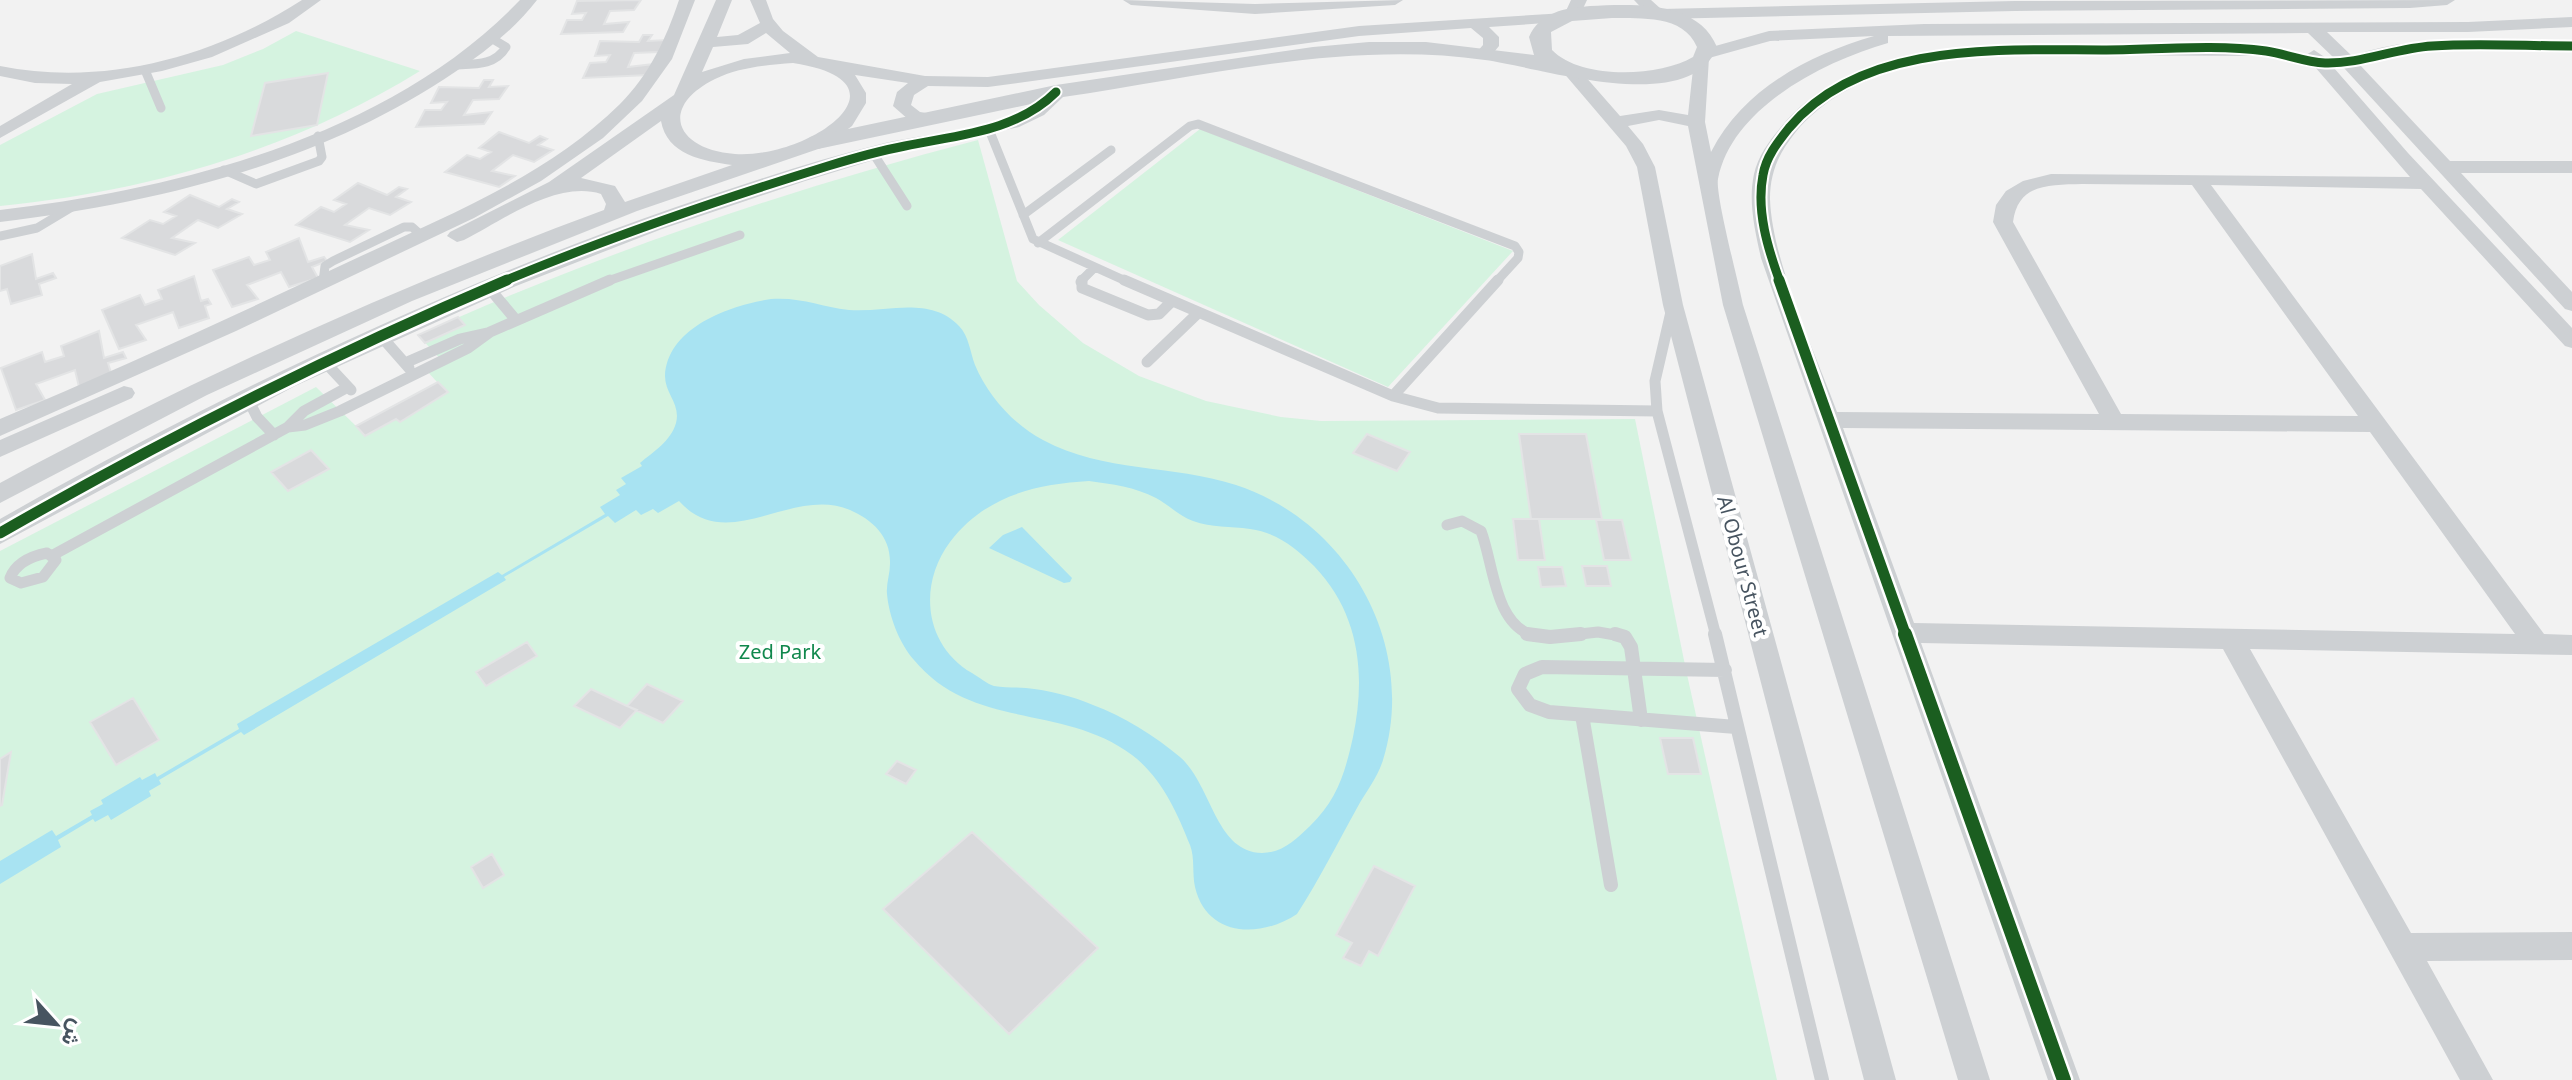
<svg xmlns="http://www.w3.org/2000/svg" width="2572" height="1080" font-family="'Noto Sans',Vazirmatn,sans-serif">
<rect width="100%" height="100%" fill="#f2f2f2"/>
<path fill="#d5f3e0" d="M 296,31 L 420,71 C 292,150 149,191 0,206 L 0,145 L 97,94 L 223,65 L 263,49 Z
M 1200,129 L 1513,251 L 1388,387 L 1058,240 Z
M 978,140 L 1017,281 L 1039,305 L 1083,343 L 1139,376 L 1206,401 L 1281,417 L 1321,421 L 1635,419 L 1686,670 L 1777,1080 L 0,1080 L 0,551 L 316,387 L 356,426 L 437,382 L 427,371 L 443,362 L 418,335 C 599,254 786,190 978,140 Z"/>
<path fill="#a8e3f2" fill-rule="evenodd" d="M 771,299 C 803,297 820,307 849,310 C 885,313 930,295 959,326 C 969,336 970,352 975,365 C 988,396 1013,424 1043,440 C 1104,473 1172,464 1236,485 C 1349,522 1418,646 1383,760 C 1378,777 1365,793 1357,808 C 1337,844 1319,880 1297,914 C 1261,938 1207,938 1195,887 C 1192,873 1195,858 1190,845 C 1177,812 1161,777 1132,755 C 1063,703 973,731 914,660 C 899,643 889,616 887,594 C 886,584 890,574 890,564 C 891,537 873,520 850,510 C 792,485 728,556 679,501 L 658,513 L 653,509 L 641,515 L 636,510 L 615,523 L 608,516 L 504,577 L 506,580 L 244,735 L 241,732 L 159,780 L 161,784 L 149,791 L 151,796 L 111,820 L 108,815 L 95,822 L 93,819 L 58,840 L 61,847 L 0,884 L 0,861 L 52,830 L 56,836 L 92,815 L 90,811 L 103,804 L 101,800 L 140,777 L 142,780 L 155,773 L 157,777 L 239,729 L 237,724 L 498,572 L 502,575 L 605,514 L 600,507 L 620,495 L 616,490 L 626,484 L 621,478 L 642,466 L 640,463 C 653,452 671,441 676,423 C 681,404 665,394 665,376 C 667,327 731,305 771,299 ZM 1089,481 C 1112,484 1135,487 1156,498 C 1169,505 1179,516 1193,521 C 1212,528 1230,526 1250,529 C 1276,532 1296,548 1314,566 C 1360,614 1366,675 1353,737 C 1345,773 1337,800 1310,826 C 1296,839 1283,853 1262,853 C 1215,852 1212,785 1180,757 C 1155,736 1123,716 1093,705 C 1072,696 1048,690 1026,688 C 1016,687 1004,688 994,686 C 987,684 979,677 972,673 C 924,645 918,585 950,542 C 984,497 1034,484 1089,481 Z
M 1022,527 L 1072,578 L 1070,582 L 1064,583 L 989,548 L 1003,535 Z"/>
<path fill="#d9dadc" stroke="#e3e4e5" stroke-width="2" d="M 641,0 L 634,10 L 610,11 L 604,24 L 629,22 L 623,32 L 561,34 L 567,20 L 582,20 L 586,13 L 572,14 L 577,1 Z
M 643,35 L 652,35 L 648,41 L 667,40 L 659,52 L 634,53 L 628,67 L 654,64 L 649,75 L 583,78 L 590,63 L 606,62 L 610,55 L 595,56 L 600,41 L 639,42 Z
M 328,73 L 317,125 L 251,136 L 265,83 Z
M 484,80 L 493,80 L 489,87 L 508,86 L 499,99 L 473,100 L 464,115 L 492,112 L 484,124 L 416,127 L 425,110 L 441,110 L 447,102 L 431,103 L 439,87 L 479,88 Z
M 499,132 L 529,143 L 540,136 L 547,139 L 538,145 L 553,150 L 534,162 L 513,155 L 492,171 L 515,176 L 499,187 L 445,172 L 467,155 L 480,159 L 491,152 L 479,148 Z
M 358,183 L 387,195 L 399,187 L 407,189 L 396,197 L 411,202 L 390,215 L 369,208 L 345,225 L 369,230 L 350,242 L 296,225 L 321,207 L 334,212 L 346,204 L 334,200 Z
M 190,195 L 219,207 L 232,199 L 239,202 L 227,209 L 242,214 L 218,228 L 198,220 L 172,238 L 195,243 L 175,255 L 122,238 L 150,220 L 163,224 L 176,216 L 164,212 Z
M 299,238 L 308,262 L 324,257 L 327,261 L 312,267 L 318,278 L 289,287 L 281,272 L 247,285 L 258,299 L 232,307 L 213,270 L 249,257 L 254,265 L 270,260 L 266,252 Z
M 32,254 L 36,279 L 53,273 L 56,278 L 39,284 L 42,295 L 11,304 L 7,289 L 0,291 L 0,266 Z
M 194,276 L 201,301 L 208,299 L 211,304 L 205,306 L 209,318 L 179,328 L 173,312 L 136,325 L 146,340 L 119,349 L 102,310 L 140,295 L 145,305 L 162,299 L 158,290 Z
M 458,317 L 465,325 L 425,343 L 418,335 Z
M 99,331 L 104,358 L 123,352 L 126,358 L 108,363 L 112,376 L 79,387 L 75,370 L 36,384 L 45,400 L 16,410 L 1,368 L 42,352 L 45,362 L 64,356 L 61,346 Z
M 438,382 L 448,392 L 400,422 L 396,419 L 365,436 L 356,426 Z
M 1367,434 L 1410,452 L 1397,471 L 1353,453 Z
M 1519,434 L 1586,434 L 1602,519 L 1531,519 Z
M 311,450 L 329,469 L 288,491 L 271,472 Z
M 1513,519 L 1539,519 L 1545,560 L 1518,560 Z
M 1596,520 L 1622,520 L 1631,560 L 1604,560 Z
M 1582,566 L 1607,566 L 1611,586 L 1586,586 Z
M 1538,567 L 1562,567 L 1566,586 L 1541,587 Z
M 527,642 L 537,656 L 486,686 L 476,672 Z
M 647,684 L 683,701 L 663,723 L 627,706 Z
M 591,689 L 627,706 L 637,710 L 620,728 L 574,706 Z
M 133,698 L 159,740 L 116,765 L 90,722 Z
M 1660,738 L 1693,738 L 1701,774 L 1668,774 Z
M 11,752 L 2,805 L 0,806 L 0,759 Z
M 897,761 L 916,770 L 906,784 L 886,774 Z
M 972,832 L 1098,948 L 1009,1034 L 883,909 Z
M 492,854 L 504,875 L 483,888 L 471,867 Z
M 1374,866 L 1415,886 L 1378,956 L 1369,951 L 1361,966 L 1343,958 L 1352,943 L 1336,935 Z"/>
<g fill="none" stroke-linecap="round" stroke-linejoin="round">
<path stroke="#cdd0d3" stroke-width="9" d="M 454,65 C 474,64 495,66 506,47 L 491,38
M 145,70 L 161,108
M 988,127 L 1033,239 L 1128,282
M 873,153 L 907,206
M 224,170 L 256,184 L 319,161 L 322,157 L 318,136
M 1023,215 L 1111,150
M 0,236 L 37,228 L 72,207
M 1038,243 L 1190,126 L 1198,124 L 1515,246 L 1519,252 L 1518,258 L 1496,282
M 323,282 L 325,266 L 333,261 L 404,227 L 412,227 L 421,235
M 605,282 L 740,235
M 1080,282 L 1094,268"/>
<path stroke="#cdd0d3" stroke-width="11" d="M 1082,280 L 1082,288 L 1148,315 L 1159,314 L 1172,301
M 1124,280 L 1393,396 L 1438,408 L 1657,411
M 489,288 L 516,320
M 1671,312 L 1655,381 L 1657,411 L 1716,636
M 380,335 L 409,368
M 323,360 L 351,390
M 1147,362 L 1198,313
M 405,363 L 460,339 L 487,333
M 1393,396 L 1498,280
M 249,401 L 257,417 L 274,435
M 288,427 L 305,425 L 340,411 L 468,348 L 490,332 L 610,280
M 1447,525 L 1462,521 L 1481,531 C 1494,565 1494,624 1534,636
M 47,553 L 56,560 L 43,577 L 21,583 L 10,578 C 16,563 32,556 47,553 Z
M 53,555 L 288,427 L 304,411 L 348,387
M 1562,636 L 1598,632 L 1621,636"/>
<path stroke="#cdd0d3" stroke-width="14" d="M 1527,634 L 1550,637 L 1581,634
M 1615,634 L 1625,637 L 1631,647 L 1641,720
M 1715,634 L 1822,1080
M 1725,670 L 1542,667 L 1525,674 L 1518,689 L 1530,705 L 1549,712 L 1736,727
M 1582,715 L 1611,885"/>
<path fill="#cdd0d3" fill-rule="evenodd" d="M 302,0 L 321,0 L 289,23 L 212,57 L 162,71 L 100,82 L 0,138 L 0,126 L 72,84 L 35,83 L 0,76 L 0,66 C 104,87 214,57 302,0 Z
M 520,0 L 537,0 C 515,29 485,52 455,72 C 321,163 158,203 0,222 L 0,210 C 180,189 391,135 520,0 Z
M 679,0 L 695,0 L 672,59 L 642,101 L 603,138 L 541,181 L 474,218 L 236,331 L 0,436 L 0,419 C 121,368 240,313 359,257 C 450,214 547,176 620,104 C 649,75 666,39 679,0 Z
M 716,0 L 732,0 L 717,37 L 738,35 L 760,23 L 750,0 L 766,0 L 773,19 L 783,31 L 818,57 L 925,76 L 988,77 L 1359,26 L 1565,13 L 1571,0 L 1587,0 L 1579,17 L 1561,22 L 1489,27 L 1499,37 L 1499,46 L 1490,57 L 1484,58 L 1476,53 L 1483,45 L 1483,38 L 1471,28 L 1359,36 L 988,87 L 928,86 L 914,95 L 911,105 L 920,112 L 933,114 L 936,118 L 927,123 L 909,120 L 893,106 L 897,92 L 908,83 L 855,75 L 866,93 L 866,103 L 852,126 L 824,147 L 637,211 L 412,301 L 207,395 L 0,503 L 0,483 C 195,378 396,287 604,210 L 606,204 L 601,194 C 557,180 503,220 464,240 L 457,242 L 447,236 L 450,232 L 549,182 L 674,95 ZM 766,33 L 790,53 L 744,59 L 702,72 L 713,47 L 748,44 ZM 793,63 C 918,82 809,159 735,154 C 677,150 657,108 715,79 C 739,67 767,65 793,63 ZM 661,121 C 667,155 703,161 732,165 L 625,202 L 615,186 L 581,178 Z
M 1123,0 L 1255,4 L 1403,0 L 1395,5 L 1255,14 L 1131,5 Z
M 1634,0 L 1651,0 L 1661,9 L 2015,1 L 2455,0 L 2447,5 L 2410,8 L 2015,11 L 1662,19 L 1649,16 Z
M 2572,17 L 2572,27 L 2468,32 L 2327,32 L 2352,56 C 2420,32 2501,41 2572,41 L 2572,51 C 2504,51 2425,41 2360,65 L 2450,161 L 2572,161 L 2572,173 L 2461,173 L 2572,292 L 2572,311 L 2565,309 L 2344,68 L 2334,68 L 2408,153 L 2572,328 L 2572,348 L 2565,346 L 2421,189 L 2211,185 L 2544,634 L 2572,635 L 2572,655 L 2250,649 L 2411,933 L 2572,932 L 2572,960 L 2427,961 L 2493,1080 L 2460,1080 L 2223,649 L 1921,643 L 2080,1080 L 2048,1080 L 1761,258 C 1755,231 1748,202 1754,174 C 1758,156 1769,141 1781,127 C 1857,36 1998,45 2106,45 C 2173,45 2240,41 2306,55 L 2314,50 L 2326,58 L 2334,58 L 2308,33 L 1888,36 L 1888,43 C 1825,61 1732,107 1718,179 C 1715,194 1739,284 1743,305 L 1990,1080 L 1958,1080 L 1723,305 L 1688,126 L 1659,120 L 1628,126 L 1643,144 L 1655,167 L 1683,305 L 1896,1080 L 1864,1080 L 1663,305 L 1637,167 L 1626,146 L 1562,71 L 1571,66 L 1577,67 L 1620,116 L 1659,110 L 1688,115 L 1694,60 L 1701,50 L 1769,31 L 1924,24 L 2468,22 ZM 1874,36 C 1809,55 1743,89 1711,152 L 1705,122 L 1709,58 L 1770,41 ZM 2084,55 L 2265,56 L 2315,67 L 2410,177 L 2051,174 L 2023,181 L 2006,191 L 1996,205 L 1993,222 L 2099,414 L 1837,412 C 1815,352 1772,261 1770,199 C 1770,172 1779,153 1795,133 C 1864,50 1987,56 2084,55 ZM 2082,184 L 2192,185 L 2358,416 L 2121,414 L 2013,222 C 2018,183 2050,185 2082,184 ZM 1843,428 L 2370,432 L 2515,634 L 1914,623 Z
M 124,386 L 132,388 L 135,393 L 132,398 L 0,457 L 0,440 Z"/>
<path fill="#cdd0d3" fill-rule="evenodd" d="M 1590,6 C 1633,4 1698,0 1717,47 C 1691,118 1539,67 1485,60 C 1347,40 1200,77 1063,97 L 1044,115 L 1019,127 L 890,155 L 805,181 L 662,229 L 516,286 L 295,386 L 0,544 L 0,519 C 217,396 441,289 676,207 C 745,184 814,160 885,143 C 932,132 990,132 1031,104 L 818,149 L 810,147 L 807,142 L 810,137 L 1056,85 L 1313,47 L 1369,42 L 1426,42 L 1534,55 L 1529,37 C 1540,12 1565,8 1590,6 ZM 1612,18 C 1641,19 1683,14 1697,47 L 1693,57 C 1659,77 1581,80 1552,50 L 1551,32 L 1572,21 Z"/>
<defs>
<path id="cycleway-far2" d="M 502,282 C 609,237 718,200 828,166 C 854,158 879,151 905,146 C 957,135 1016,132 1056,92
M 1780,282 C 1768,249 1756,211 1763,175 C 1766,157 1777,143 1789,128 C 1862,41 1999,50 2102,50 C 2155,50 2213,44 2266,51 C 2286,54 2305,62 2325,63 C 2361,64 2396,48 2432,46 C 2478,43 2526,46 2572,46"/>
<path id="cycleway-far1" d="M 1779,280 L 1906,636
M 0,533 C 164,439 333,354 507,280"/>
<path id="cycleway" d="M 1905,634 L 2064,1080"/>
</defs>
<use href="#cycleway-far2" stroke="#fff" stroke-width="13"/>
<use href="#cycleway-far1" stroke="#fff" stroke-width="16"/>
<use href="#cycleway" stroke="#fff" stroke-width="19"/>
<use href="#cycleway-far2" stroke="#1b5e20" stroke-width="9"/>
<use href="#cycleway-far1" stroke="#1b5e20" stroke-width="11"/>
<use href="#cycleway" stroke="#1b5e20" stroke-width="14"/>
</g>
<g text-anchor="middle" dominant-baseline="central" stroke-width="8" stroke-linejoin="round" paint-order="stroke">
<g font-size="20" fill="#475460" stroke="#fff">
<text transform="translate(1743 566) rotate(75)">Al Obour Street</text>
</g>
<g font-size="20" fill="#11884d" stroke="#fff">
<text x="780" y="651">Zed Park</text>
</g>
</g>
<g transform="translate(56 1024) rotate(117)" stroke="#ffffff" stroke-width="6" paint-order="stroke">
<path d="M0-6L14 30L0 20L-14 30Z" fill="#475460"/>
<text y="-12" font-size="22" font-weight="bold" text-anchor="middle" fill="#475460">ش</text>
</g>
</svg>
